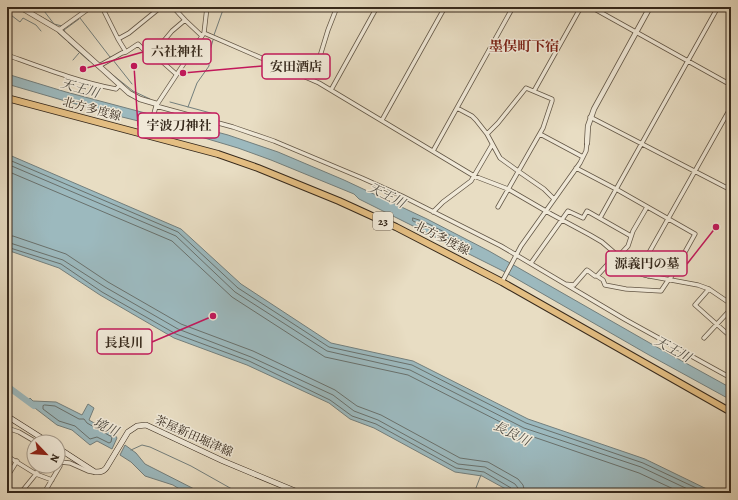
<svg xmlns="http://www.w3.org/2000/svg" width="738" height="500" font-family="Alegreya,'Noto Serif JP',serif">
<rect width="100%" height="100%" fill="#e8ddc3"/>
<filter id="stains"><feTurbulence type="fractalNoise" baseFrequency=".005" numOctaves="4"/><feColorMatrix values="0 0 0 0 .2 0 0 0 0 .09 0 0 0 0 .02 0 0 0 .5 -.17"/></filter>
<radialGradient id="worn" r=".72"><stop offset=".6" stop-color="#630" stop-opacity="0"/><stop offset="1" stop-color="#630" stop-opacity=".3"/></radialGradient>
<path fill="#9cb9be" stroke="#737f7d" d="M 7,74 L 66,92 L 228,135 L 278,152 L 344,180 L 427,219 L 489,251 L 662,350 L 731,388 L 731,400 L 649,355 L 503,271 L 359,199 L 354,194 L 271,160 L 238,148 L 191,134 L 110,114 L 7,84 Z
M 7,154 L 181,229 L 241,284 L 331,343 L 413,361 L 528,419 L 645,459 L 715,493 L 513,493 L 482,476 L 455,472 L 374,428 L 350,419 L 329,403 L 247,365 L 174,338 L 100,295 L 59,268 L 7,250 Z
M 30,398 L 33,401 L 56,402 L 82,415 L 88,404 L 94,408 L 89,420 L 115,435 L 117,438 L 112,449 L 97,441 L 90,445 L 72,430 L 57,425 L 27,402 Z
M 125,445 L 136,453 L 145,464 L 202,493 L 186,493 L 173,485 L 145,476 L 131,462 L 120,455 Z"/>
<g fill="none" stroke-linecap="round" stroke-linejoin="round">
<path stroke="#69716d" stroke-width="1" d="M 7,159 L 178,232 L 238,288 L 329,347 L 412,365 L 526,423 L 643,463 L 707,493
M 7,164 L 176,236 L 235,292 L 327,351 L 410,370 L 524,428 L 641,467 L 696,493
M 7,171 L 172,241 L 232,297 L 325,357 L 408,375 L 522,433 L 639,473 L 682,493
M 413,218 L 425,222 L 471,246 L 472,249 L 470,249 L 413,221 Z
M 7,236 L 13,236 L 66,254 L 108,282 L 181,324 L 253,351 L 335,390 L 357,406 L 381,415 L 460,458 L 488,462 L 518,479 L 523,485 L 525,493
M 7,242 L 63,260 L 105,287 L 178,329 L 251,357 L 333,395 L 354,411 L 378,420 L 458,464 L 485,467 L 515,484 L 518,488 L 519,493
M 7,247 L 61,264 L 102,292 L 176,334 L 249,361 L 330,400 L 352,416 L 376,424 L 456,468 L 484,472 L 511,488 L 514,493
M 45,405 L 55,406 L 79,419 L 84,419 L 87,423 L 112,437 L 111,442 L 109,443 L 97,437 L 90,439 L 75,426 L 59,421 L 43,409 L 43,406 Z"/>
<path stroke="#737f7d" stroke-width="1" d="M 41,7 L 54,24
M 7,12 L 20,22 L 23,18 L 36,25 L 41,31
M 40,16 L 54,24 L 62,26
M 80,18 L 110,57 L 112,57
M 79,19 L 64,30 L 65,32 L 92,57
M 58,33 L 66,40
M 214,35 L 224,7
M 68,42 L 89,61
M 73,60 L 79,53
M 113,60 L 132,84
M 104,68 L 133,91 L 150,99
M 170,102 L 218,115
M 188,107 L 197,83 L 209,66 L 209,54 L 213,40
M 131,450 L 142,445 L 150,447 L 191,466 L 239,493
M 474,493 L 481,475"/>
<path stroke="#9cb9be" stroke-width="6" d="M 7,386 L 34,406"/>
<defs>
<path id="minor" d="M 173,7 L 185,20 L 202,36
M 591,7 L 731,85
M 59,30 L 91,7
M 204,33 L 319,83 L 474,176 L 508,189 L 551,214 L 590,235 L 602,242 L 638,273 L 644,275 L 698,285 L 709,289 L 731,304
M 118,39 L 129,33 L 161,7
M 126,52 L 138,44 L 145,51 L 158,58 L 176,74
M 7,55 C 43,68 79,82 116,89 L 120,85
M 152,55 L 172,31 L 185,20
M 99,66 L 122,53 L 126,52 L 118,39 L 102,7
M 313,79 L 328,30 L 337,7
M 331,90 L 377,7
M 534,91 L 581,7
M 156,106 L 233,127 L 274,141 L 362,178 L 402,196 L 501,246 L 626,320 L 731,378
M 457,108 L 472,116 L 476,120 L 487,134 L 500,158 L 518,171 L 544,189 L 554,199
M 590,117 L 731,190
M 382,120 L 445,7
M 487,134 L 498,123 L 526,88 L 552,99 L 552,101 L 543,128 L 498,207
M 540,134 L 583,157
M 148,136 L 156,106 L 204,33 L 207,7
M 433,151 L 513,7
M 576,168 L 616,189 L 695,234 L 670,279
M 433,212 L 443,202 L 471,181 L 492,145
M 600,218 L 718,7
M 618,257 L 628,246 L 633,231 L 647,207
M 531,263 L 568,211 L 583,218 L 587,211 L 631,236
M 597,276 L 603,280 L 605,285 L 626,289 L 661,291 L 669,279
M 648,276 L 656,264 L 646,258 L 731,107
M 502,282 L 521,246 L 580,163 L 586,151 L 587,143
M 565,284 L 574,285 L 587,270 L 595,276 L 597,276 L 616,255
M 709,289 L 695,305 L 731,337
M 704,338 L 731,309
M 7,428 L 19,432 L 36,442
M 7,456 L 36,474 L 40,466
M 60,462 L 70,463 L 88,471 L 93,472
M 7,477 L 17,461
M 18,493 L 23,490 L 36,474 L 52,480
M 44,493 L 60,466 L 60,462 L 58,458"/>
<path id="tertiary" d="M 20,7 L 59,30 L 129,93 L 140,99 L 157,104
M 587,143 L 588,126 L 594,109 L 650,7"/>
<path id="secondary" d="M 7,416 L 48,442
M 58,448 L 95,472 C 102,472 105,471 108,465 L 128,432 L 137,426 L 146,425 L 223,461 L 300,493"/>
<path id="primary" d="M 7,98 L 218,154 L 258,168 L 339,201 L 396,227 L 502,282 L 731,412"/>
</defs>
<use href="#minor" stroke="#625646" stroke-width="5"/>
<use href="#tertiary" stroke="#625646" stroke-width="6"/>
<use href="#secondary" stroke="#36291c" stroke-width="6"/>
<use href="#primary" stroke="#36291c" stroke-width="8"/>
<use href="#minor" stroke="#f0e9d8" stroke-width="3.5"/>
<use href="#tertiary" stroke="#f0e9d8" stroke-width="4.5"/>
<use href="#secondary" stroke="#f0e9d8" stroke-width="5"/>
<use href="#primary" stroke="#e4be82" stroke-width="6"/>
</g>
<g text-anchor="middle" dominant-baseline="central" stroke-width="3" stroke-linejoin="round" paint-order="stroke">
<rect fill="#f0e9d8" stroke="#6e6354" stroke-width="1" x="373" y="212" width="20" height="18" rx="3"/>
<g font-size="11" font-weight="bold" fill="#36291c">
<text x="383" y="221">23</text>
</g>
<g font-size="12" fill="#36291c" stroke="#f0e9d8">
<text transform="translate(92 109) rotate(15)">北方多度線</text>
<text transform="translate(442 238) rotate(27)">北方多度線</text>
<text transform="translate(194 436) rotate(24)">茶屋新田堀津線</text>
</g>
<g font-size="13" font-style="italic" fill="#504d44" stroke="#f0e9d8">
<text transform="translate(80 88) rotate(16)">天王川</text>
<text transform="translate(387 195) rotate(27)">天王川</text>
<text transform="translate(673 349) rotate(29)">天王川</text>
<text transform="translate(106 427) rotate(24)">境川</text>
<text transform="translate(512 433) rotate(26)">長良川</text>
</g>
<g font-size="14" font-weight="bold" fill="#7a1f14" stroke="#f0e9d8">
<text x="524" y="46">墨俣町下宿</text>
</g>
</g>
<path fill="none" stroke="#c2185b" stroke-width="1.5" d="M83 69L143 52M183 73L262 66M134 66L138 126M716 227L687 264M213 316L152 342"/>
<g fill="#c2185b" stroke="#f0e9d8" stroke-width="1.5">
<circle cx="83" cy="69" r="4"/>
<circle cx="183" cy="73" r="4"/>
<circle cx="134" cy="66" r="4"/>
<circle cx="716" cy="227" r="4"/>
<circle cx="213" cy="316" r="4"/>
</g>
<g fill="#f0e9d8" stroke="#c2185b" stroke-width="1.5">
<rect x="143" y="39" width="68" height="25" rx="4"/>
<rect x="262" y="54" width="68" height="25" rx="4"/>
<rect x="138" y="113" width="81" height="25" rx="4"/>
<rect x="606" y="251" width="81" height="25" rx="4"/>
<rect x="97" y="329" width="55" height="25" rx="4"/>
</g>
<g font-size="13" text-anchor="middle" font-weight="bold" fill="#36291c">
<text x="177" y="56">六社神社</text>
<text x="296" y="71">安田酒店</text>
<text x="179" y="130">宇波刀神社</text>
<text x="647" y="268">源義円の墓</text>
<text x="124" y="347">長良川</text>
</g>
<rect width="738" height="500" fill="none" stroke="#e8ddc3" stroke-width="24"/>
<rect x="8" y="8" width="722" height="484" fill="none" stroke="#36291c" stroke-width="2"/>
<rect x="12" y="12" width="714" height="476" fill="none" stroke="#36291c"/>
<g transform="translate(46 454) rotate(115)"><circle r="19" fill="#f0e9d8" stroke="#a69c8d"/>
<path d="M0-3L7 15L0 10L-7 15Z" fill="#8f2418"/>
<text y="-6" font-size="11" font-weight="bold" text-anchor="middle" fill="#36291c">N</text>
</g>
<rect width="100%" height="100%" filter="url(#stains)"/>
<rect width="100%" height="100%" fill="url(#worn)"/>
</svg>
